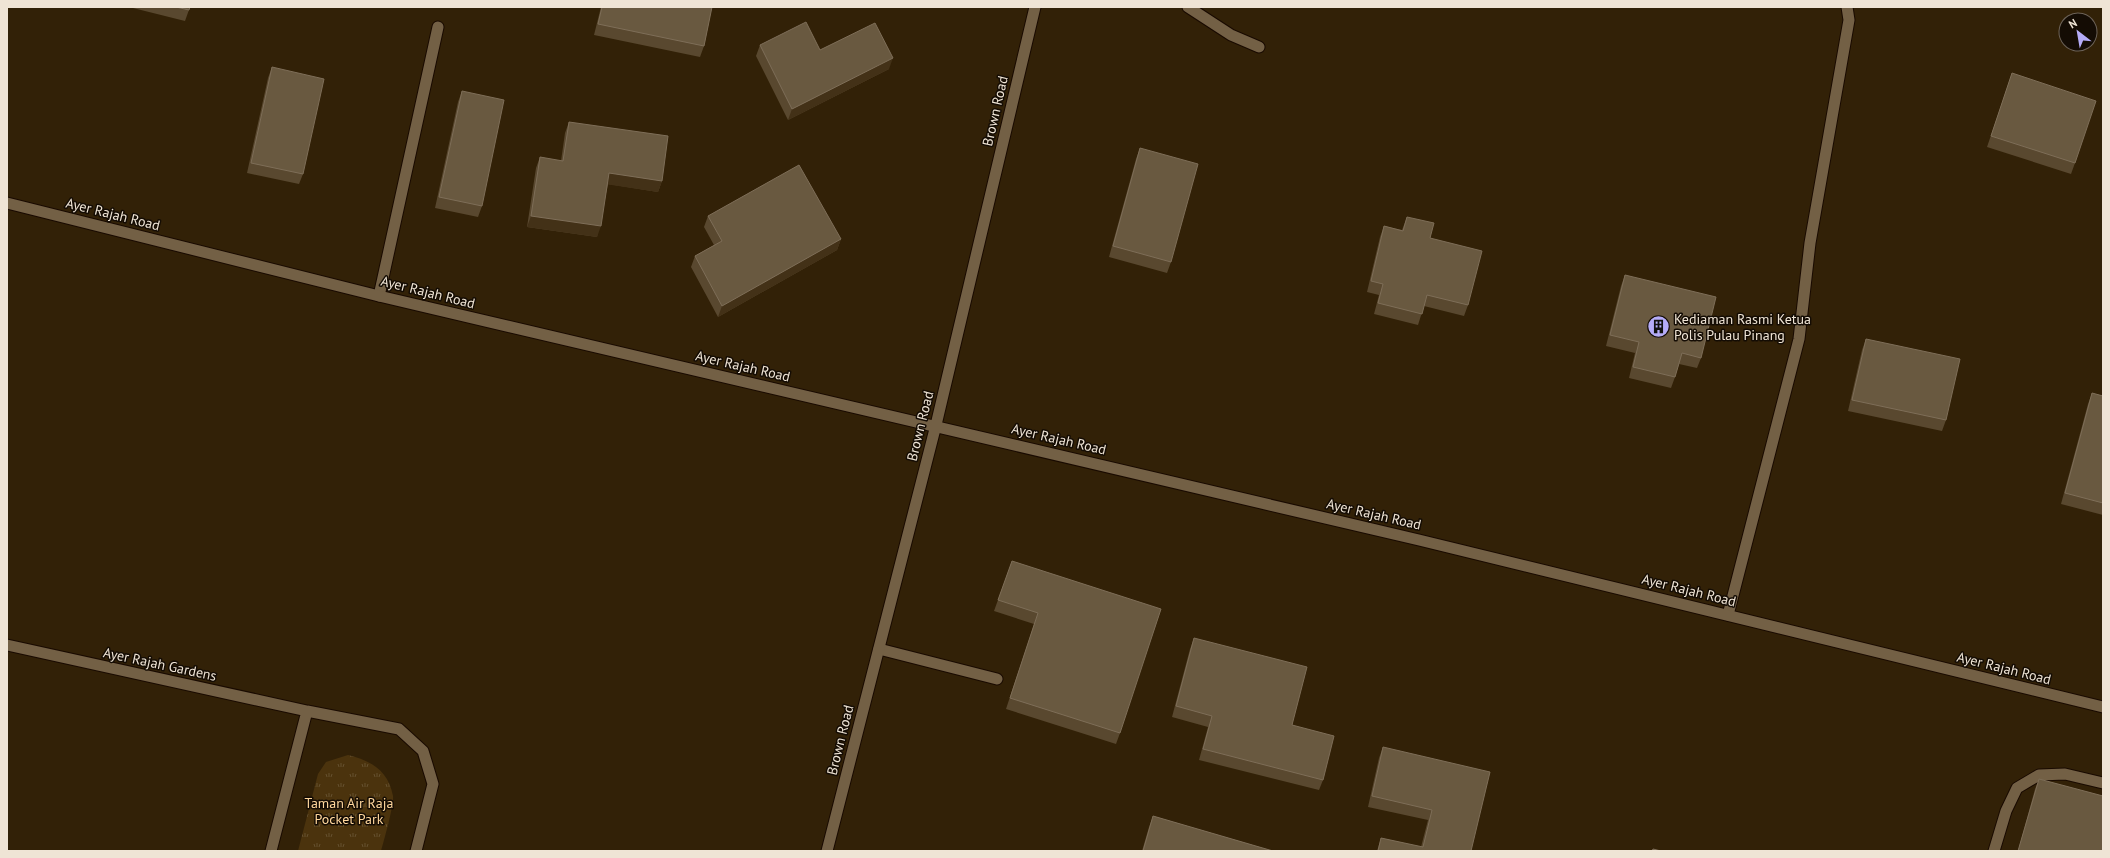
<svg xmlns="http://www.w3.org/2000/svg" width="2110" height="858" font-family="'PT Sans',sans-serif">
<defs>
<pattern id="grass-tufts" width="24" height="20" patternUnits="userSpaceOnUse"><rect width="24" height="20" fill="#4b330d"/><path d="M3 7l-1-3M5 7V3M7 7l1-3M15 17l-1-3M17 17v-4M19 17l1-3" fill="none" stroke="#65502f"/></pattern>
</defs>
<rect width="100%" height="100%" fill="#322107"/>
<path fill="url(#grass-tufts)" d="M 348,755 C 371,761 388,770 393,796 C 394,805 384,840 381,851 L 298,851 L 318,774 L 326,762 Z"/>
<g fill="none" stroke-linecap="round" stroke-linejoin="round">
<defs>
<path id="service" d="M 1188,7 L 1231,35 L 1259,47
M 379,296 L 438,27
M 1728,615 L 1799,339 L 1810,243 L 1849,20 L 1847,7
M 879,649 L 997,679
M 1994,851 L 2006,811 L 2017,788 L 2039,775 L 2065,774 L 2103,783"/>
<path id="minor" d="M 7,203 L 379,296 L 1419,540 L 2103,707
M 7,645 L 307,711 L 399,729 L 423,751 L 433,784 L 416,851
M 271,851 L 307,711
M 827,851 L 936,425 L 1035,7"/>
</defs>
<use href="#service" stroke="#190a00" stroke-width="13"/>
<use href="#minor" stroke="#190a00" stroke-width="13"/>
<use href="#service" stroke="#736045" stroke-width="11"/>
<use href="#minor" stroke="#736045" stroke-width="11"/>
</g>
<path fill="#59482f" d="M 129,7 L 190,7 L 185,21 Z
M 601,7 L 712,7 L 704,46 L 700,57 L 594,35 Z
M 760,45 L 820,50 L 889,69 L 788,120 L 756,56 Z
M 272,67 L 303,174 L 299,184 L 247,173 L 268,78 Z
M 2012,73 L 2075,163 L 2071,174 L 1987,147 Z
M 462,91 L 482,206 L 478,217 L 435,208 L 458,102 Z
M 569,122 L 662,181 L 658,192 L 608,184 L 597,237 L 527,227 L 536,168 L 540,157 L 561,161 L 565,133 Z
M 1140,148 L 1171,262 L 1167,273 L 1109,257 L 1136,159 Z
M 708,216 L 841,239 L 837,250 L 718,317 L 691,267 L 695,256 L 714,245 L 704,227 Z
M 1407,217 L 1430,238 L 1468,305 L 1464,316 L 1424,306 L 1418,325 L 1374,314 L 1379,295 L 1367,292 L 1380,237 L 1384,226 L 1402,230 Z
M 1625,275 L 1701,358 L 1697,368 L 1679,364 L 1675,377 L 1671,388 L 1629,378 L 1635,353 L 1606,346 L 1621,286 Z
M 1866,339 L 1946,420 L 1942,431 L 1848,411 L 1862,350 Z
M 2092,393 L 2103,396 L 2103,515 L 2061,504 L 2088,404 Z
M 1012,561 L 1120,733 L 1116,744 L 1006,709 L 1034,624 L 994,611 Z
M 1194,638 L 1292,725 L 1323,780 L 1319,790 L 1199,760 L 1208,727 L 1172,717 L 1190,649 Z
M 1383,747 L 1471,851 L 1377,851 L 1381,838 L 1421,847 L 1428,820 L 1368,807 L 1379,758 Z
M 2039,779 L 2103,851 L 2018,851 L 2035,789 Z
M 1153,816 L 1273,851 L 1142,851 L 1149,827 Z"/>
<path fill="#433117" d="M 893,58 L 889,69 L 788,120 L 792,109 Z
M 609,173 L 662,181 L 658,192 L 605,184 Z
M 531,216 L 601,226 L 597,237 L 527,227 Z
M 841,239 L 837,250 L 718,317 L 722,306 Z"/>
<path fill="#695940" stroke="#7e6e58" d="M 176,7 L 190,7 L 189,10 Z
M 602,7 L 712,7 L 704,46 L 598,24 Z
M 806,22 L 820,50 L 875,23 L 893,58 L 792,109 L 760,45 Z
M 272,67 L 324,79 L 303,174 L 251,163 Z
M 2012,73 L 2096,101 L 2075,163 L 1991,136 Z
M 462,91 L 504,100 L 482,206 L 439,197 Z
M 569,122 L 668,136 L 662,181 L 609,173 L 601,226 L 531,216 L 540,157 L 563,161 Z
M 1140,148 L 1198,164 L 1171,262 L 1113,246 Z
M 799,165 L 841,239 L 722,306 L 695,256 L 722,241 L 708,216 Z
M 1407,217 L 1434,223 L 1430,238 L 1482,251 L 1468,305 L 1427,295 L 1422,314 L 1378,303 L 1383,284 L 1371,281 L 1384,226 L 1403,231 Z
M 1625,275 L 1716,297 L 1701,358 L 1682,353 L 1675,377 L 1633,367 L 1639,342 L 1610,335 Z
M 1866,339 L 1960,359 L 1946,420 L 1852,400 Z
M 2092,393 L 2103,396 L 2103,503 L 2065,493 Z
M 1012,561 L 1161,609 L 1120,733 L 1010,698 L 1038,613 L 998,600 Z
M 1194,638 L 1307,667 L 1292,725 L 1334,736 L 1323,780 L 1203,749 L 1212,716 L 1176,706 Z
M 1383,747 L 1490,772 L 1471,851 L 1378,851 L 1381,838 L 1423,847 L 1432,810 L 1372,796 Z
M 2039,779 L 2103,796 L 2103,851 L 2018,851 Z
M 1153,816 L 1273,851 L 1143,851 Z
M 1653,849 L 1661,851 L 1652,851 Z"/>
<defs>
<symbol id="building-disc" viewBox="-11 -11 22 22"><circle r="9.5" fill="#b5acf8" stroke="#140c04"/><path d="M-4-6H4V6H1V3H-1V6H-4ZM-2.5-4.3h1.7v1.8h-1.7ZM.8-4.3h1.7v1.8H.8ZM-2.5-1h1.7V.8h-1.7ZM.8-1h1.7V.8H.8Z" fill="#111"/></symbol>
</defs>
<g fill-rule="evenodd">
<use href="#building-disc" x="1646" y="314" width="25" height="25"/>
</g>
<g text-anchor="middle" dominant-baseline="central" stroke-width="3" stroke-linejoin="round" paint-order="stroke">
<g font-size="14" fill="#efe4d5" stroke="#140c04">
<text transform="translate(995 111) rotate(-77)">Brown Road</text>
<text transform="translate(113 214) rotate(14)">Ayer Rajah Road</text>
<text transform="translate(428 292) rotate(14)">Ayer Rajah Road</text>
<text transform="translate(743 366) rotate(13)">Ayer Rajah Road</text>
<text transform="translate(920 426) rotate(-76)">Brown Road</text>
<text transform="translate(1059 439) rotate(13)">Ayer Rajah Road</text>
<text transform="translate(1374 514) rotate(13)">Ayer Rajah Road</text>
<text transform="translate(1689 590) rotate(14)">Ayer Rajah Road</text>
<text transform="translate(160 664) rotate(12)">Ayer Rajah Gardens</text>
<text transform="translate(2004 668) rotate(14)">Ayer Rajah Road</text>
<text transform="translate(840 740) rotate(-76)">Brown Road</text>
</g>
<g font-size="14" fill="#efe4d5" stroke="#140c04" text-anchor="start">
<text x="1674" y="319">Kediaman Rasmi Ketua<tspan x="1674" dy="16">Polis Pulau Pinang</tspan></text>
</g>
<g font-size="14" fill="#ffd79d" stroke="#140c04">
<text x="349" y="803">Taman Air Raja<tspan x="349" dy="16">Pocket Park</tspan></text>
</g>
</g>
<rect width="2110" height="858" fill="none" stroke="#efe4d5" stroke-width="16"/>
<g transform="translate(2078 32) rotate(329)"><circle r="19" fill="#140c04" stroke="#6c6258"/>
<path d="M0-3L7 15L0 10L-7 15Z" fill="#b5acf8"/>
<text y="-6" font-size="11" font-weight="bold" text-anchor="middle" fill="#efe4d5">N</text>
</g>
</svg>
